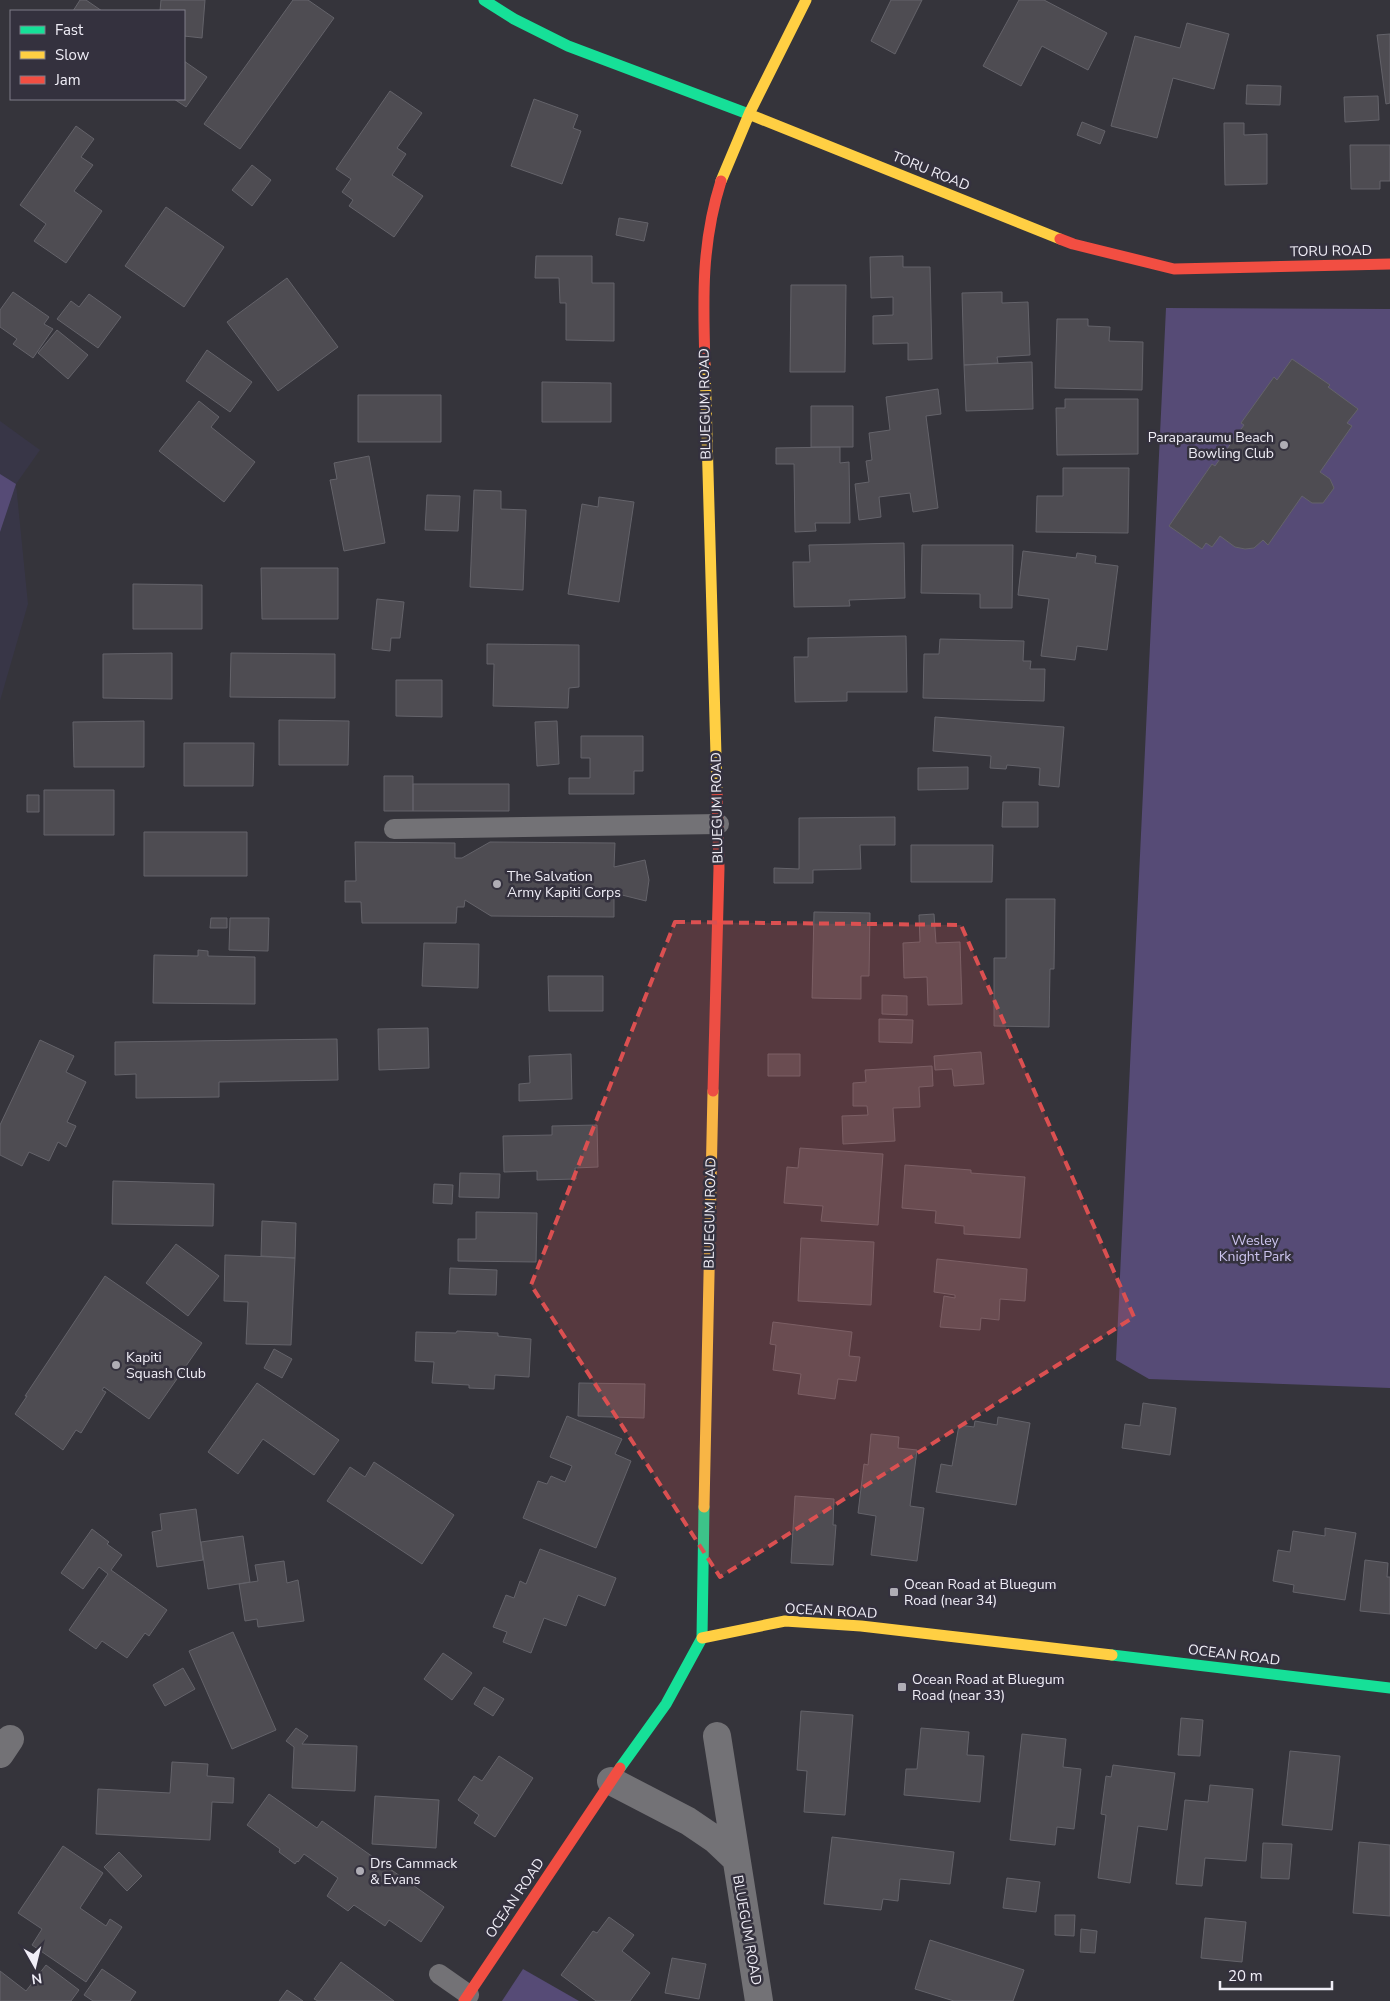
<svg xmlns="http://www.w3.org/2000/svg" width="1390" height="2001" font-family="'Nunito Sans',sans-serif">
<rect width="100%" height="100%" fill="#35343b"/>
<path fill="#383647" d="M 0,421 L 40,450 L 16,484 L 28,604 L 0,701 Z"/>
<path fill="#564b76" d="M 1166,308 L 1390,309 L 1390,1388 L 1149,1379 L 1116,1360 Z
M 0,474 L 16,484 L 0,532 Z
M 523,1969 L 579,2001 L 502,2001 Z"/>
<path fill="#4e4c52" stroke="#64636a" d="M 80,0 L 86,0 L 102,11 L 73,11 Z
M 161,0 L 205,0 L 202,38 L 184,36 L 184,11 L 160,11 Z
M 293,0 L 308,0 L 334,18 L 240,149 L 204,124 Z
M 891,0 L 922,0 L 895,54 L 871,41 Z
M 1019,0 L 1044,0 L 1107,33 L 1088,70 L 1042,46 L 1021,86 L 983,66 Z
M 1187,23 L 1229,34 L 1214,89 L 1173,78 L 1157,138 L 1111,126 L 1135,36 L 1180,48 Z
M 1390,34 L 1390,103 L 1386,104 L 1377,35 Z
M 184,61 L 207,77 L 186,107 L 174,99 L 184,99 Z
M 1247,85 L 1281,86 L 1280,105 L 1246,104 Z
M 390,91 L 422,113 L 397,148 L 406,154 L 392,175 L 423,196 L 394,237 L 349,206 L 353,200 L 342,192 L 351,179 L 336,169 Z
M 1378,96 L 1379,120 L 1345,122 L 1344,97 Z
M 534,99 L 578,115 L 573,128 L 581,131 L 562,184 L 511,166 Z
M 1082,122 L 1105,131 L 1100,144 L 1077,135 Z
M 1224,123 L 1244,123 L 1244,135 L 1267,134 L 1267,184 L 1225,185 Z
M 76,126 L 94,139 L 81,157 L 93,165 L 74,191 L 102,211 L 66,263 L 34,241 L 46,224 L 20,205 Z
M 1350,145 L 1390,145 L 1390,181 L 1380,181 L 1380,189 L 1351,189 Z
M 252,165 L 271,180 L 252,206 L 232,190 Z
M 166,207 L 224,247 L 184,307 L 125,266 Z
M 619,218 L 648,223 L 644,241 L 616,235 Z
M 536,256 L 592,256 L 592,283 L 614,283 L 614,341 L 566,340 L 566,303 L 560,303 L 559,278 L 535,278 Z
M 903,256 L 903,267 L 930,267 L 932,359 L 908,360 L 908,343 L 873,344 L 873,316 L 893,315 L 893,297 L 871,298 L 870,257 Z
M 287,278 L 338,347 L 278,391 L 227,322 Z
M 791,285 L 846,285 L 845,372 L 790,372 Z
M 13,292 L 49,317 L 44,324 L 53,329 L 33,358 L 13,344 L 17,339 L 0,327 L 0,310 Z
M 1002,292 L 1002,303 L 1028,302 L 1030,355 L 997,357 L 998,363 L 964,365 L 962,293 Z
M 89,294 L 121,317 L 98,348 L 57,319 L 71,301 L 79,307 Z
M 1057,319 L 1088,319 L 1088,326 L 1110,327 L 1109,341 L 1143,342 L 1142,390 L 1055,388 Z
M 57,330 L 88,355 L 68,379 L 38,353 Z
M 207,350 L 252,382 L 230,412 L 186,381 Z
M 1292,359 L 1330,385 L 1328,387 L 1358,409 L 1347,423 L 1352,426 L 1320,472 L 1330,479 L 1334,488 L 1323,503 L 1312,503 L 1302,496 L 1268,545 L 1263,540 L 1254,548 L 1245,549 L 1235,547 L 1220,536 L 1212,547 L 1206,543 L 1202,549 L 1169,526 L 1212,464 L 1215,466 L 1244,425 L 1241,423 L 1274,377 L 1277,380 Z
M 1032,362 L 1033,409 L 966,411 L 964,365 Z
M 542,382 L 611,383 L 611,422 L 542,422 Z
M 938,389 L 941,414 L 926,416 L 938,508 L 913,512 L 910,493 L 879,497 L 881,517 L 859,520 L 855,484 L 869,482 L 866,461 L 872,460 L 869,433 L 890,430 L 886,397 Z
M 358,395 L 441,395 L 441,442 L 358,442 Z
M 1065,399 L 1138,399 L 1138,454 L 1057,455 L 1056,408 L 1065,408 Z
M 199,401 L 219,417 L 211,427 L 255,462 L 224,502 L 159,451 Z
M 811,406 L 853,406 L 853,447 L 811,447 Z
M 840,447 L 840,463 L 849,462 L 850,523 L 815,523 L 816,531 L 795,532 L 794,464 L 776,464 L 776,448 Z
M 369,456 L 385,543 L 344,551 L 330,480 L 337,479 L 334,463 Z
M 1063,468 L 1129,468 L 1128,533 L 1036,532 L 1037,496 L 1063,496 Z
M 474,490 L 501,491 L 501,509 L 526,510 L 523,590 L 470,587 Z
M 427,495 L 460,496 L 458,531 L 425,530 Z
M 599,497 L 634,502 L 619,602 L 568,594 L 582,504 L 598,507 Z
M 904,543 L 905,598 L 849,600 L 850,606 L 794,607 L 793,562 L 810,562 L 809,545 Z
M 922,545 L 1013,545 L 1012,608 L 980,608 L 980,594 L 921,593 Z
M 1023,551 L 1076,558 L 1077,553 L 1096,556 L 1095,563 L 1118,566 L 1107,650 L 1077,646 L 1075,660 L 1041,656 L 1049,599 L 1018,595 Z
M 261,568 L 338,568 L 338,619 L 262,619 Z
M 133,584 L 202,585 L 202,629 L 133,629 Z
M 377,599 L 404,602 L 400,638 L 391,638 L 390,651 L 372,649 Z
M 906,636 L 907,692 L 847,692 L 847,701 L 795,702 L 794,657 L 808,657 L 808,638 Z
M 940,639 L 1024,641 L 1023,661 L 1031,661 L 1030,669 L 1045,669 L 1044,701 L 923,698 L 924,654 L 939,654 Z
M 487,644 L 579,645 L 579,687 L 569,688 L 568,708 L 493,706 L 494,664 L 487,664 Z
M 172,653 L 172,699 L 103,698 L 103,654 Z
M 231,653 L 335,654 L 335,698 L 230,697 Z
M 396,680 L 442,680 L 442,717 L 396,716 Z
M 935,717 L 1064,727 L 1059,787 L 1039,785 L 1040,768 L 1007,765 L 1006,769 L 990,768 L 991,756 L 933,751 Z
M 279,720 L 349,721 L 348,765 L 279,765 Z
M 144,721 L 144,767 L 74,767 L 73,722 Z
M 557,721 L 559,764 L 537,766 L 535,722 Z
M 581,736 L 643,736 L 643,771 L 634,771 L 634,794 L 569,794 L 569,778 L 590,778 L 590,758 L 581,758 Z
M 184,743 L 254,743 L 253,786 L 184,786 Z
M 968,767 L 968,789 L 918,790 L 918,768 Z
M 384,776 L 413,776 L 413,811 L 384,811 Z
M 413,784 L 509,784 L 509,811 L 413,811 Z
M 44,790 L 114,790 L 114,835 L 44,835 Z
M 27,795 L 39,795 L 39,812 L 27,812 Z
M 1003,802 L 1038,802 L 1038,827 L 1002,827 Z
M 895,817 L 895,845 L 860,845 L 861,869 L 813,870 L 813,883 L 774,883 L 774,868 L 799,869 L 799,818 Z
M 144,832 L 247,832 L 247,876 L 144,876 Z
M 355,842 L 455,843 L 455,858 L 462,858 L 490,842 L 615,843 L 614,867 L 645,860 L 649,880 L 646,901 L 614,893 L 614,917 L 491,916 L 465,900 L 464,907 L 457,907 L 456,923 L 362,923 L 361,902 L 345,902 L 345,881 L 356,881 Z
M 911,845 L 993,845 L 992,882 L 911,882 Z
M 1006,899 L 1055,899 L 1054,969 L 1050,969 L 1049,1027 L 994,1026 L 994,958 L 1006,958 Z
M 814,912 L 870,913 L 869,976 L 861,976 L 861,999 L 812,998 Z
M 934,914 L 936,943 L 960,942 L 962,1004 L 928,1005 L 927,977 L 904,978 L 903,943 L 920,942 L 919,915 Z
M 211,918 L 227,918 L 227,928 L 210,928 Z
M 230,918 L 269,918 L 268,951 L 229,950 Z
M 424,943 L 479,944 L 478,988 L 422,986 Z
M 198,950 L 208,951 L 208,956 L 255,957 L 255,1004 L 153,1003 L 154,955 L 198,956 Z
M 548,976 L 603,976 L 603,1011 L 549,1011 Z
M 882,995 L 907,996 L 907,1015 L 882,1014 Z
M 879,1019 L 913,1020 L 912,1043 L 879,1042 Z
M 428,1028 L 429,1068 L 379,1070 L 378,1029 Z
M 337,1039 L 338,1080 L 219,1082 L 219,1097 L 136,1098 L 136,1074 L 115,1075 L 115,1042 Z
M 40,1040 L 74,1056 L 66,1072 L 86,1082 L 67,1122 L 76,1126 L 66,1147 L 58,1142 L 49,1161 L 29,1152 L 22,1166 L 0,1155 L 0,1125 Z
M 981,1052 L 984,1084 L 954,1086 L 952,1069 L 935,1070 L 934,1056 Z
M 571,1054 L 572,1099 L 519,1101 L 519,1084 L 530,1083 L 529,1056 Z
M 768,1054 L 800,1054 L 800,1076 L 768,1076 Z
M 932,1066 L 933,1086 L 919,1087 L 920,1107 L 893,1108 L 895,1141 L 843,1144 L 842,1116 L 868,1115 L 867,1106 L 853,1106 L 853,1083 L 866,1082 L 865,1070 Z
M 597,1125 L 598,1167 L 575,1168 L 576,1179 L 537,1180 L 537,1171 L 504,1172 L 503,1136 L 552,1135 L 552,1126 Z
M 800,1148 L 883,1154 L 878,1225 L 821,1221 L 823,1206 L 784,1203 L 787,1167 L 798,1168 Z
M 905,1165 L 971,1170 L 971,1173 L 1025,1177 L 1020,1238 L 964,1234 L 964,1226 L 935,1223 L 936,1211 L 902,1208 Z
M 460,1173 L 500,1174 L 499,1198 L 459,1197 Z
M 113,1181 L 214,1184 L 213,1226 L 112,1224 Z
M 434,1184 L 453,1185 L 452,1204 L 433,1203 Z
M 476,1212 L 537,1213 L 536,1262 L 458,1261 L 458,1239 L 476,1239 Z
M 262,1221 L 296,1223 L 295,1258 L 261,1256 Z
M 801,1238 L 874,1242 L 871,1305 L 798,1301 Z
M 176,1244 L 219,1276 L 188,1316 L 146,1283 Z
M 225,1255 L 295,1258 L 291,1345 L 246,1344 L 248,1302 L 224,1301 Z
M 937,1259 L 1027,1269 L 1025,1301 L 1000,1299 L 999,1320 L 981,1318 L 980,1330 L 940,1327 L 944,1296 L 955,1298 L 955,1295 L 934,1292 Z
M 450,1268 L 497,1270 L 496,1295 L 449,1294 Z
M 105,1276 L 202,1343 L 149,1419 L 104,1387 L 102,1390 L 106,1392 L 81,1433 L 76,1430 L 63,1450 L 15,1414 L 27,1396 L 25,1396 Z
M 773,1322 L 852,1332 L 849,1356 L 860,1357 L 856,1381 L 838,1379 L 835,1399 L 798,1394 L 801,1374 L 773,1370 L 776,1345 L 770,1344 Z
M 457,1331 L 498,1333 L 498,1336 L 531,1339 L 529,1377 L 495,1375 L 494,1389 L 469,1388 L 469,1385 L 432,1383 L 434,1362 L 415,1361 L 416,1332 L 456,1333 Z
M 274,1349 L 292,1359 L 282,1378 L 264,1368 Z
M 257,1383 L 339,1440 L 314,1475 L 263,1439 L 238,1474 L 208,1452 Z
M 579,1383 L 645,1384 L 644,1418 L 578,1416 Z
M 1143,1403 L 1176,1408 L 1170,1455 L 1122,1448 L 1125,1424 L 1140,1426 Z
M 567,1416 L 622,1439 L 615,1454 L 631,1461 L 596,1548 L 523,1518 L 538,1481 L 547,1484 L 551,1476 L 565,1482 L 572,1466 L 550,1457 Z
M 998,1417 L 1030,1423 L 1016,1505 L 936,1492 L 941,1464 L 952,1466 L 959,1425 L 974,1427 L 975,1421 L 997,1425 Z
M 871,1434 L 899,1437 L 898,1448 L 917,1450 L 910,1506 L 924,1508 L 917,1561 L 871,1555 L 876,1516 L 858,1513 L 864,1464 L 868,1465 Z
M 374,1462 L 454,1515 L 422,1564 L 327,1501 L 350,1467 L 365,1477 Z
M 795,1496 L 834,1499 L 833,1525 L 836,1525 L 833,1565 L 791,1563 Z
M 196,1509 L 203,1560 L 157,1567 L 152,1532 L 162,1530 L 160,1514 Z
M 1325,1528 L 1356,1533 L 1345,1600 L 1293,1592 L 1294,1585 L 1273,1581 L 1278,1550 L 1290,1552 L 1293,1531 L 1325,1536 Z
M 92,1529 L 109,1542 L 107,1544 L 122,1555 L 111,1570 L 167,1610 L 149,1636 L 145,1633 L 127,1658 L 102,1641 L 96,1649 L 69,1630 L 108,1574 L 99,1567 L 83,1589 L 61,1573 Z
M 243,1536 L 250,1582 L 208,1589 L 201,1542 Z
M 540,1549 L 616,1578 L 605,1606 L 578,1595 L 566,1626 L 544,1618 L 531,1653 L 503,1642 L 507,1632 L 493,1627 L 506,1595 L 514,1598 L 520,1581 L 526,1584 Z
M 1365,1560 L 1388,1563 L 1387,1577 L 1390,1577 L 1390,1614 L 1360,1611 Z
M 284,1561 L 287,1583 L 298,1580 L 304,1621 L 258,1627 L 257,1619 L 245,1621 L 239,1584 L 258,1581 L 255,1565 Z
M 233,1632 L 276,1730 L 232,1749 L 189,1651 Z
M 443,1653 L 472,1673 L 452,1700 L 424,1679 Z
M 183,1668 L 195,1689 L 165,1706 L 153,1685 Z
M 484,1687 L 504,1699 L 493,1716 L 474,1704 Z
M 801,1711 L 853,1715 L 845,1815 L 804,1812 L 807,1771 L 797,1770 Z
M 1181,1718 L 1203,1720 L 1200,1756 L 1178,1755 Z
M 296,1728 L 308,1736 L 302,1744 L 357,1746 L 355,1791 L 292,1788 L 294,1747 L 286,1741 Z
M 921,1728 L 969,1732 L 967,1755 L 984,1756 L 980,1802 L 904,1795 L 906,1769 L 917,1769 Z
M 1022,1734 L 1066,1739 L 1063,1767 L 1081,1769 L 1074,1829 L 1057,1827 L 1055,1845 L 1010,1840 Z
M 1290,1751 L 1340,1756 L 1332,1830 L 1282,1825 Z
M 499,1756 L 533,1778 L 495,1837 L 474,1823 L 479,1815 L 458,1800 L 474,1776 L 482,1781 Z
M 172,1762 L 208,1764 L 207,1776 L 234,1778 L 233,1803 L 212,1802 L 210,1840 L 96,1834 L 98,1789 L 170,1793 Z
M 1113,1765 L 1175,1773 L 1167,1830 L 1138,1826 L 1130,1883 L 1098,1878 L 1106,1815 L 1101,1814 L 1106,1776 L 1111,1777 Z
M 1210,1785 L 1253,1789 L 1246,1861 L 1205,1858 L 1202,1886 L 1176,1884 L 1185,1800 L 1208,1802 Z
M 269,1794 L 317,1828 L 322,1821 L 444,1907 L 421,1942 L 389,1920 L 385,1926 L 354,1905 L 348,1911 L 327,1896 L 338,1878 L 304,1854 L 298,1862 L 297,1861 L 295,1864 L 279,1852 L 280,1849 L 247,1825 Z
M 375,1796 L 439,1800 L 436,1848 L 372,1844 Z
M 832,1837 L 954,1852 L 950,1884 L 900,1879 L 898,1901 L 883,1899 L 881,1910 L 824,1904 Z
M 1359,1842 L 1390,1845 L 1390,1916 L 1353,1913 Z
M 1263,1843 L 1292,1844 L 1289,1879 L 1261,1878 Z
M 63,1846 L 103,1873 L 80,1908 L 106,1926 L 110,1919 L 122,1927 L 86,1982 L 32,1945 L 42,1929 L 18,1913 Z
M 119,1852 L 142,1876 L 127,1891 L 104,1867 Z
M 1007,1878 L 1040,1882 L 1036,1912 L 1003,1908 Z
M 1055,1915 L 1075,1915 L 1074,1936 L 1055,1935 Z
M 609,1917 L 634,1935 L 622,1951 L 650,1973 L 630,2001 L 596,2001 L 561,1975 L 593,1931 L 597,1933 Z
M 1205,1918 L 1246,1922 L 1242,1962 L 1201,1958 Z
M 1081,1929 L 1097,1931 L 1095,1953 L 1080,1952 Z
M 930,1940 L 1024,1970 L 1013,2001 L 954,2001 L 915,1989 Z
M 672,1958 L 706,1964 L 699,1999 L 665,1993 Z
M 341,1962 L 394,2001 L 318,2001 L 314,1999 Z
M 46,1965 L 79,1990 L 71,2001 L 0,2001 L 0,1971 L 26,1991 Z
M 102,1969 L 136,1992 L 130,2001 L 93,2001 L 84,1995 Z
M 287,1990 L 303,2001 L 279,2001 Z"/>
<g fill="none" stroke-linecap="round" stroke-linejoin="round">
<path stroke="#737276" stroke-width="20" d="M 394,829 L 719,824
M 439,1974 L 469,1995"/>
<path stroke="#737276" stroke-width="28" d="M 717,1736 L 759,2001
M 0,1754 L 10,1739
M 611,1781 L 688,1821 L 716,1840 L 735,1858"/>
<path stroke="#16e098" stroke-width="11" d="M 484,0 L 514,19 L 568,46 L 751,115
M 1112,1655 L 1390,1688
M 620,1768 L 666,1704 L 702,1638 L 704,1507"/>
<path stroke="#ffcf43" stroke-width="11" d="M 751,115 L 1060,239
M 721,181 L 750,112 L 806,0
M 705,365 L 717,791
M 704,1507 L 713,1091
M 702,1638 L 785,1621 L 861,1626 L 1112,1655"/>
<path stroke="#f24e42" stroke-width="11" d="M 1060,239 L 1073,244 L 1174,269 L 1390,264
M 705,365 C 703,300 701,244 721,181
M 713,1091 L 719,868 L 717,791
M 464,2001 L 620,1768"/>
</g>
<path fill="#db5051" fill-opacity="0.2" stroke="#db5051" stroke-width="4" stroke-dasharray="10 6" stroke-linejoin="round" d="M 675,922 L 961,925 L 1134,1317 L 720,1577 L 531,1285 Z"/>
<g fill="#afadb5" stroke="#34313e" stroke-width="2">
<circle cx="1284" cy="445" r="5"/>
<circle cx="497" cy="884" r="5"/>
<circle cx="116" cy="1365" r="5"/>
<rect x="889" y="1587" width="10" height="10" rx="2.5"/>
<rect x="897" y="1682" width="10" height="10" rx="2.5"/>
<circle cx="360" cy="1871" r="5"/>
</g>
<g text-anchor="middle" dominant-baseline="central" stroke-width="5" stroke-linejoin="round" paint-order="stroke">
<g font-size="14" fill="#f0eef7" stroke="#34313e">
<text transform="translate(931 171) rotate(22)">TORU ROAD</text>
<text transform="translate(1331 251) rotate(-1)">TORU ROAD</text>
<text transform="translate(705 404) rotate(-91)">BLUEGUM ROAD</text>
<text transform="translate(717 808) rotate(-91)">BLUEGUM ROAD</text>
<text transform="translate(710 1213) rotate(-89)">BLUEGUM ROAD</text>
<text transform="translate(831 1611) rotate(3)">OCEAN ROAD</text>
<text transform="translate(1234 1655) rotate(7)">OCEAN ROAD</text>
<text transform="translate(515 1898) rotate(-56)">OCEAN ROAD</text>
<text transform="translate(747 1930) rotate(80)">BLUEGUM ROAD</text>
</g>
<g font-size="14" fill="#f0eef7" stroke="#34313e" text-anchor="start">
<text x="1274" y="437" text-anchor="end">Paraparaumu Beach<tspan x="1274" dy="16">Bowling Club</tspan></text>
<text x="507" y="876">The Salvation<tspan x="507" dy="16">Army Kapiti Corps</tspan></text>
<text x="126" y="1357">Kapiti<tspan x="126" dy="16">Squash Club</tspan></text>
<text x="904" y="1584">Ocean Road at Bluegum<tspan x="904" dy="16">Road (near 34)</tspan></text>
<text x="912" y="1679">Ocean Road at Bluegum<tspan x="912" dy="16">Road (near 33)</tspan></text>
<text x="370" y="1863">Drs Cammack<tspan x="370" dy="16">&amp; Evans</tspan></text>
</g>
<g font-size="14" fill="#ccc4ee" stroke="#34313e">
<text x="1255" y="1240">Wesley<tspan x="1255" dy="16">Knight Park</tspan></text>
</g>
</g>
<rect x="10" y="10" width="175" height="90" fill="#34313e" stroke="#7f7d88"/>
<rect x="20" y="26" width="25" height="8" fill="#16e098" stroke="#7f7d88"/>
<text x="55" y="35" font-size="15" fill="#f0eef7">Fast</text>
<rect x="20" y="51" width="25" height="8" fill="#ffcf43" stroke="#7f7d88"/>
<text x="55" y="60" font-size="15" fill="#f0eef7">Slow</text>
<rect x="20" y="76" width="25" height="8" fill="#f24e42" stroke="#7f7d88"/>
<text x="55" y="85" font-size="15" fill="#f0eef7">Jam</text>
<g transform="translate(35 1966) rotate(172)" stroke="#34313e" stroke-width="4" paint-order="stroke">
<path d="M0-4L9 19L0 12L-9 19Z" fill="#f0eef7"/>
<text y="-8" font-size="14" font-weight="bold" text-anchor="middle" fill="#f0eef7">N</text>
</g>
<path d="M1220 1981v8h112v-8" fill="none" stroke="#f0eef7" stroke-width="2.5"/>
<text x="1228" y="1981" font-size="15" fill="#f0eef7" stroke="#34313e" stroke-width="4" paint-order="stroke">20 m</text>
</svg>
